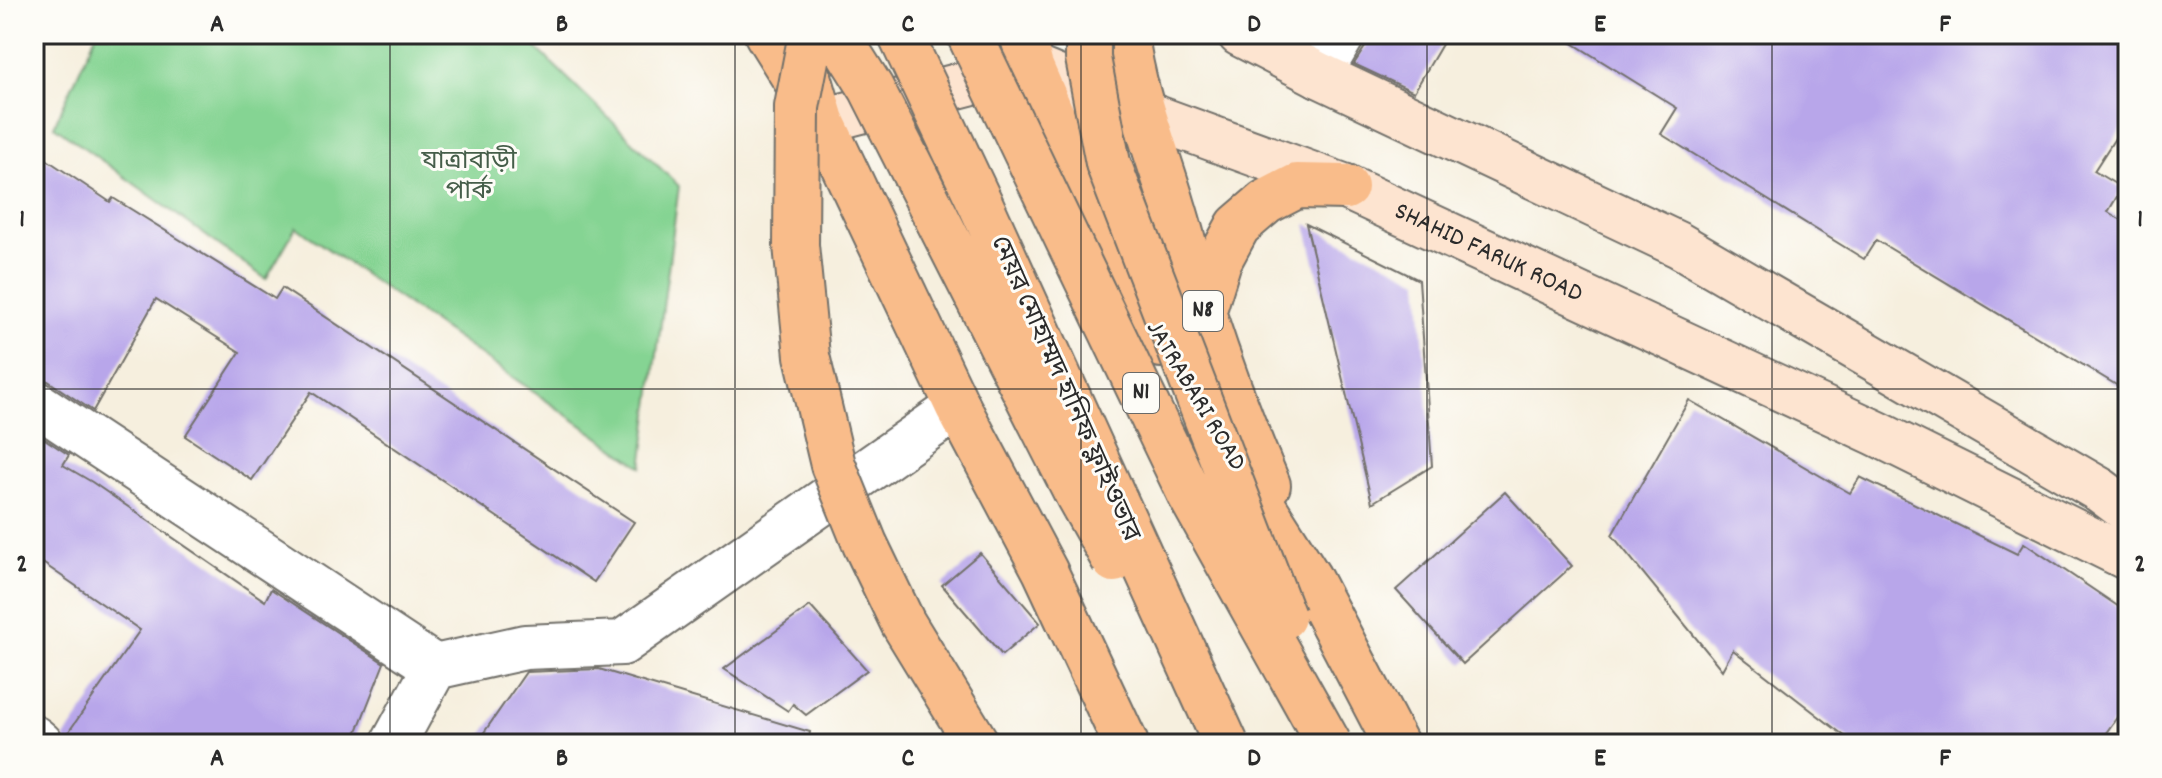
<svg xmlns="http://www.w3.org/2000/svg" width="2162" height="778" font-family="Dekko,'Noto Sans Bengali',sans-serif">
<rect width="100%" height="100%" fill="#fdfcf7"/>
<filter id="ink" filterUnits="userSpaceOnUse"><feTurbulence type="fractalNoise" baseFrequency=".0125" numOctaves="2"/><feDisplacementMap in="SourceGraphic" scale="16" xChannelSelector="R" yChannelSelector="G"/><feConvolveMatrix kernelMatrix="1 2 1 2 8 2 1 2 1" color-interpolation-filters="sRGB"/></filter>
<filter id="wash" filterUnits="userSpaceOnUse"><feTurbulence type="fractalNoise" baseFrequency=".006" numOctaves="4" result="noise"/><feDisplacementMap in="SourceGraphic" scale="32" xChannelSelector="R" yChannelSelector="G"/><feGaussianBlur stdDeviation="1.8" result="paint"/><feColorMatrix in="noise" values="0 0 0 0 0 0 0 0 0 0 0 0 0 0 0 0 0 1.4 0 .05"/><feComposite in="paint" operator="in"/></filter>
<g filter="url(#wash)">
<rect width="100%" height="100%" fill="#f6efde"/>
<path fill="#85d493" stroke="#58805f" stroke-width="2" d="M 96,34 L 522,34 L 679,186 L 642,467 L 296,227 L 266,279 L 54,126 Z"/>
<g id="blocks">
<path fill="#b8a6ea" d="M 1368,34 L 1448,34 L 1414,92 L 1354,64 L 1365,47 Z
M 1558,34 L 2128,34 L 2128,118 L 2094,171 L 2122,188 L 2108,212 L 2128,224 L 2128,392 L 1876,240 L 1864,259 L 1661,134 L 1677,108 Z
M 34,151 L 110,202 L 113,198 L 275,299 L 282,288 L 634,522 L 594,582 L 311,392 L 252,480 L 185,436 L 240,352 L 156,299 L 93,411 L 48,381 L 34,377 Z
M 1306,224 L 1419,280 L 1432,466 L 1372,503 Z
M 1689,400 L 1850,493 L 1860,477 L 2017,554 L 2024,543 L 2128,613 L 2128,702 L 2098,744 L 1855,744 L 1733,650 L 1722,670 L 1612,535 Z
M 34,432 L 69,455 L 63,465 L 92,482 L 265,601 L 271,589 L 384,663 L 352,744 L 65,744 L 65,737 L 140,630 L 34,557 Z
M 1505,492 L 1572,566 L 1463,664 L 1396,590 Z
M 980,553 L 1040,623 L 1002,655 L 942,585 Z
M 810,606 L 867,670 L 806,715 L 793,704 L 788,711 L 724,669 Z
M 599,669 L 810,732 L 808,744 L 476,744 L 526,672 Z"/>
</g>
</g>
<g filter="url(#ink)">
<use href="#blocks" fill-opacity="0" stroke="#72706a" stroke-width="2"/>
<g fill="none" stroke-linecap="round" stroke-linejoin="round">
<defs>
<path id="minor" d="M 1319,75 L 1343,34
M 34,402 L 435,667
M 34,738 L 41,744
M 393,744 L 435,667 L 525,647 L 622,643 L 958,407"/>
<g id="secondary">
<path d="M 1240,34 L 1319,75 L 1679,245 L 2100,490 L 2128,511"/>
<path id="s1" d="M 822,121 L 1031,67 L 1143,113 L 1346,187 L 1876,433 L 2128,558"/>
</g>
<path id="primary" d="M 767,34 L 805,95
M 1022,34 L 1031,67 L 1091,205 L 1161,345
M 1126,34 C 1133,93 1156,149 1173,206 C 1184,241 1192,277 1203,312 C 1222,371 1244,429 1268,485
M 803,56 L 822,121 L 958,407 L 1045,571 L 1126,744
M 1203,313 L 1219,261 L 1238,226 L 1266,202 L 1297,186 L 1346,187
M 1232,457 L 1309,578 L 1396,744"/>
</defs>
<use href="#minor" stroke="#72706a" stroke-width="48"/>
<use href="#secondary" stroke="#72706a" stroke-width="48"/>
<use href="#primary" stroke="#72706a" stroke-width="48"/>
<use href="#minor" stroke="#fff" stroke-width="44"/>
<use href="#secondary" stroke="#fde4d0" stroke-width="44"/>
<use href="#primary" stroke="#f9bc8a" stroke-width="44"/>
<defs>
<path id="motorway-bridge" d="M 811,34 L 797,107 L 796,245 L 807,356 L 833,465 L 865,544 L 903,623 L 977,744
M 837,34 L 871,88 L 1078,496 L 1114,560
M 900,34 L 980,203 L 1226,744
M 969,34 L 1190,495 L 1329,744
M 1088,34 L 1088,58 L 1108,163 L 1283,617"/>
</defs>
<use href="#motorway-bridge" stroke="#72706a" stroke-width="48" stroke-linecap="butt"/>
<use href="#motorway-bridge" stroke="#f9bc8a" stroke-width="44"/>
</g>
</g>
<path fill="none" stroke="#2b2b2b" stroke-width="2" stroke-opacity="0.55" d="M 390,34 L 390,744M 735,34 L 735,744M 1081,34 L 1081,744M 1427,34 L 1427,744M 1772,34 L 1772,744M 34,389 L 2128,389"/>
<g text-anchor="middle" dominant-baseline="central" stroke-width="6" stroke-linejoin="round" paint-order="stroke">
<g fill="#fdfcf7" stroke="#6a6a68" stroke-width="2">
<rect x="1183" y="291" width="40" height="40" rx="6"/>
<rect x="1123" y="373" width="36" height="40" rx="6"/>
</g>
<g font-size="24" font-weight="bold" fill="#2b2b2b">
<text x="1203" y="311">N8</text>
<text x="1141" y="393">N1</text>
</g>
<g font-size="26" fill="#465e4a" stroke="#fdfcf7">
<text x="469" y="162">যাত্রাবাড়ী<tspan x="469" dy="30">পার্ক</tspan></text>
</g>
<g font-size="26" fill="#2b2b2b" stroke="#fdfcf7">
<text stroke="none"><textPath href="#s1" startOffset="710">SHAHID FARUK ROAD</textPath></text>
<text transform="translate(1064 389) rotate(66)">মেয়র মোহাম্মদ হানিফ ফ্লাইওভার</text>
<text transform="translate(1195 396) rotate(59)">JATRABARI ROAD</text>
</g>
</g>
<rect width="2162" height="778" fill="none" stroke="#fdfcf7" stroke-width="88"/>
<rect x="44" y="44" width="2074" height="690" fill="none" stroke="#2b2b2b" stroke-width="3"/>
<g font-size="26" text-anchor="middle" font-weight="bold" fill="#2b2b2b">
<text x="217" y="31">A</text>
<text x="562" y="31">B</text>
<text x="908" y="31">C</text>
<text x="1254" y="31">D</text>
<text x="1600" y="31">E</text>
<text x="1945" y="31">F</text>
<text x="22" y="226">1</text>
<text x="2140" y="226">1</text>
<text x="22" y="571">2</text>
<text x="2140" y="571">2</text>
<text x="217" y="765">A</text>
<text x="562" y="765">B</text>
<text x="908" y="765">C</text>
<text x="1254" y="765">D</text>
<text x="1600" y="765">E</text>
<text x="1945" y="765">F</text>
</g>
</svg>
